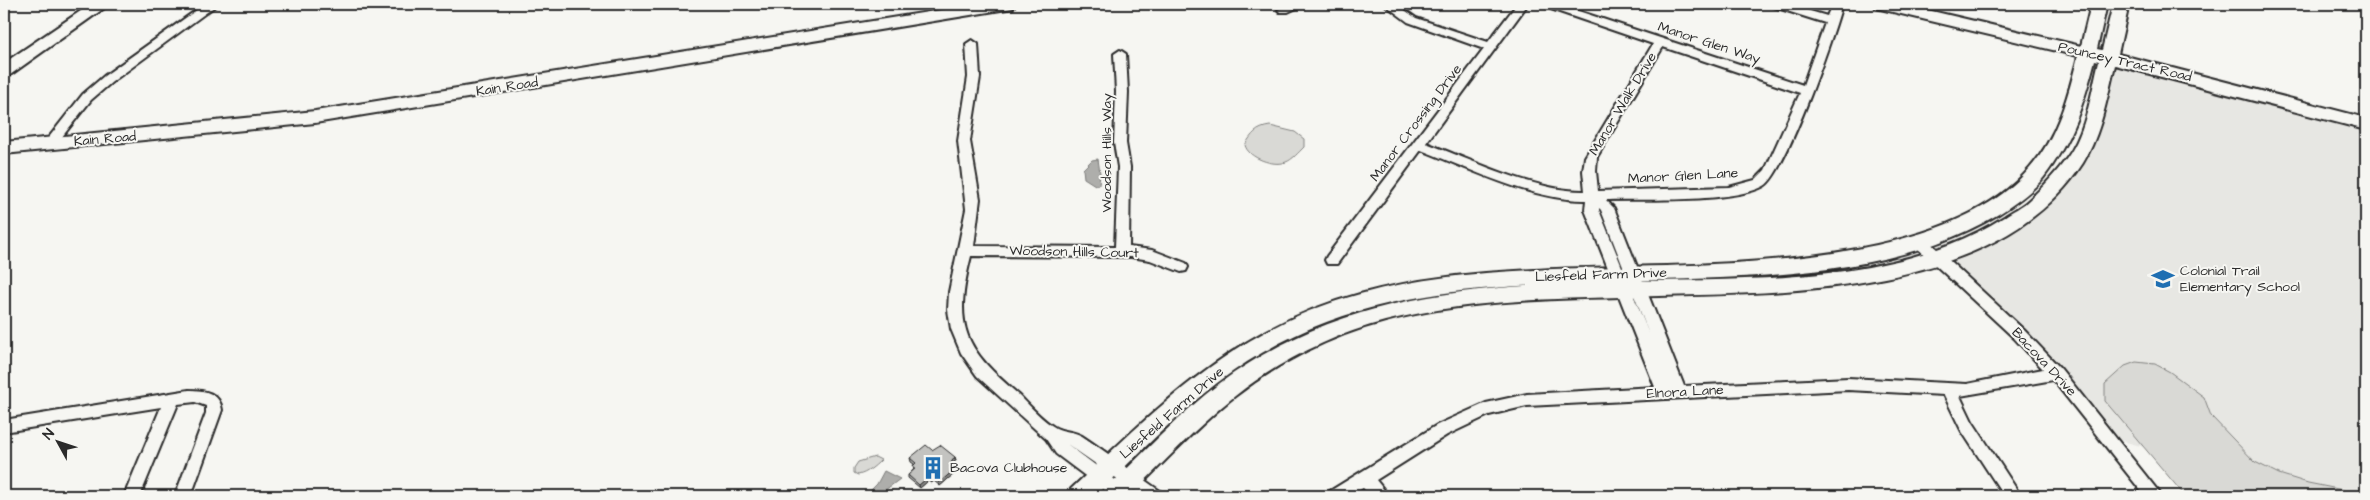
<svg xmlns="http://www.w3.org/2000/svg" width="2370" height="500" font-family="'Architects Daughter',sans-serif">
<rect width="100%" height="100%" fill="#f6f6f2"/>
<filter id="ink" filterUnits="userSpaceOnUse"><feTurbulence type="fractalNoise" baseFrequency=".02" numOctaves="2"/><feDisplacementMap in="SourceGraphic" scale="10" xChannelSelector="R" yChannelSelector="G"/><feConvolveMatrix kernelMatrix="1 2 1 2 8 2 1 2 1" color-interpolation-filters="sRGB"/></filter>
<g filter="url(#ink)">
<path fill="#e7e7e3" d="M 2108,58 L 2298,104 L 2366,124 L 2366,494 L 2241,474 L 2108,437 L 2087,410 L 1936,257 L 1985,237 L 2067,172 Z"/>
<path fill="#d9d9d5" stroke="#828280" d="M 1270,126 L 1295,132 L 1304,139 L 1304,147 C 1299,152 1292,160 1286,162 C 1274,167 1248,158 1245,145 C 1252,134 1256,128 1270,126 Z
M 2136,362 L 2155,364 L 2170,372 L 2204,397 L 2211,416 L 2255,462 L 2279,474 L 2308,483 L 2363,494 L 2366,492 L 2366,496 L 2185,496 L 2105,401 L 2105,384 L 2125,366 Z
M 875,457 L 881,460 C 874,467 867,473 858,475 L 854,473 L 854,468 L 858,462 Z"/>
<path fill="#aeaeab" stroke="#7a7a78" d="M 1098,159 L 1100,173 L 1099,185 L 1095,185 L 1084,178 L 1083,169 L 1092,160 Z
M 884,471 L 900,479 L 877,496 L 865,496 L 877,484 Z"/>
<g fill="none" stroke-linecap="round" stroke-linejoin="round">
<defs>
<path id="street" d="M 205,4 L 218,4 L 112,82 L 91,100 L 54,147 L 46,147 L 44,144 L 46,141 L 83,94 L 104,76 Z
M 1290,4 L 1305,4 L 1288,12 L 1280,12 L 1278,10 Z
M 1384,4 L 1396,4 L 1416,18 L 1488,42 L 1517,4 L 1528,4 L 1426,143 C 1472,160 1537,192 1585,191 L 1583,171 L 1585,157 L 1653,44 L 1542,6 L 1541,4 L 1557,4 L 1803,85 L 1825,23 L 1771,6 L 1769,4 L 1786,4 L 1827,16 L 1832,4 L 1842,4 C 1835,32 1785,175 1764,186 C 1733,203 1644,199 1606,200 L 1614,208 L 1684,386 L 1848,378 L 1967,384 L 2043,369 L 2014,338 L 1915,246 L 1913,242 L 1915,238 L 1925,238 L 2024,330 L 2061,369 L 2162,496 L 2145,496 L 2053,380 L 1960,396 L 1972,421 L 2021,496 L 2004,496 L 1961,430 L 1944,395 L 1848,390 L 1527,406 L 1489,415 L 1447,435 L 1376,480 L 1389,496 L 1371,496 L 1363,488 L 1349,496 L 1328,496 L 1330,491 L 1437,425 L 1486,403 L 1527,394 L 1655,387 L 1585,210 L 1586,200 C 1534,201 1470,169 1421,150 L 1337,264 L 1327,264 L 1325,260 L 1327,256 L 1484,49 L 1408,22 ZM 1663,47 L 1800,93 L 1765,170 L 1755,180 L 1729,187 L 1598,191 L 1596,171 L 1597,157 ZM 1599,208 L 1601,210 L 1649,334 L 1599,210 Z
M 972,40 L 978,44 L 980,77 L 970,141 L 980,199 L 974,246 L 1115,247 L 1118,167 L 1114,143 L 1116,92 L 1114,54 L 1120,50 L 1126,54 L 1128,92 L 1126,143 L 1130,167 L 1129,247 L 1152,250 L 1186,263 L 1188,267 L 1186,271 L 1181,272 L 1150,260 L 1131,257 L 971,256 C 953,328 964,348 1019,395 C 1030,406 1043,421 1056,428 C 1064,432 1074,431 1082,436 C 1108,453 1134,473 1160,491 L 1162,496 L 1142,496 L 1067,444 L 1130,491 L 1132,496 L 1112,496 L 1056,454 L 1046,439 L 977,376 L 961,353 L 951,329 L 948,310 L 949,292 L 966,209 L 958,141 L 968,77 L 966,44 Z
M 189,390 C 205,390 220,393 222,410 L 191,496 L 175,496 L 206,413 L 206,406 L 195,402 L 178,404 L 140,496 L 124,496 L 161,407 L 4,432 L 4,420 Z"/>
<path id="secondary" d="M 91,4 L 110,4 L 10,75 L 4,76 L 4,63 Z
M 978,4 L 1015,4 L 1013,8 L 1007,9 L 315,123 L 4,154 L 4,142 L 315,111 Z
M 1874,4 L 1902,4 L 2081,46 L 2091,4 L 2107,4 L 2097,49 L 2102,50 L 2113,4 L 2129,4 L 2118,54 L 2366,118 L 2366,130 L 2115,65 C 2107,98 2101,134 2083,163 C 1994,302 1766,292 1621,297 C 1542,299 1461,301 1385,321 C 1331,335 1278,362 1235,396 C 1197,426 1164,463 1129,496 L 1102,496 L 1106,489 C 1143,454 1179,414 1220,383 C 1322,307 1437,289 1561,284 C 1433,289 1322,303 1217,383 C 1173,417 1135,458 1095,496 L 1067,496 L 1071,489 C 1161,405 1236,327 1360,294 C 1417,278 1475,273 1534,270 C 1669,262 1936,279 2030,168 C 2058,136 2068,96 2078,56 L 1876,8 ZM 2095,60 L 2099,61 C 2091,92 2087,131 2067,158 C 2057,172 2042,188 2029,200 C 2022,207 2012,211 2004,217 C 1898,285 1749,279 1627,281 C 1748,277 1890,279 1997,215 C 2013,205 2032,192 2044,177 C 2071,142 2084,103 2095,60 Z"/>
</defs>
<use href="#street" stroke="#2b2b2b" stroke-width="4"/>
<use href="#secondary" stroke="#2b2b2b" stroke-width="4"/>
<use href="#street" fill="#f6f6f2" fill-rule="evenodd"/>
<use href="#secondary" fill="#f6f6f2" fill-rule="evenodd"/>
</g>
<path fill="#a8a8a5" stroke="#2b2b2b" d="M 932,450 L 955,457 L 956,460 L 952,466 L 956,472 L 940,486 L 934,481 L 931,483 L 928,481 L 920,488 L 908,478 L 908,475 L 914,469 L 913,466 L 914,464 L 911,462 L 910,458 Z"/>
<path fill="#888886" stroke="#2b2b2b" d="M 955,457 L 956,460 L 950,467 L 950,464 Z
M 955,469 L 956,472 L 940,486 L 939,483 Z
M 927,478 L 928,481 L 920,488 L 919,485 Z
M 934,478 L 934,481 L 931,483 L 930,480 Z"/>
<path fill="#c3c3c0" stroke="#2b2b2b" d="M 926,445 L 932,450 L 940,445 L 955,457 L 950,464 L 955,469 L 939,483 L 934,478 L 930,480 L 927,478 L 919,485 L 908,475 L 916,468 L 913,466 L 916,463 L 910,458 Z"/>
</g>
<defs>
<symbol id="school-bare" viewBox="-9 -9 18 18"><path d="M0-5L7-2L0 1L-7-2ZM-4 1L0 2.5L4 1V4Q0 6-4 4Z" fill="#1f6fb2" stroke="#f6f6f2" stroke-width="2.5" paint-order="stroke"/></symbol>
<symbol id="building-bare" viewBox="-9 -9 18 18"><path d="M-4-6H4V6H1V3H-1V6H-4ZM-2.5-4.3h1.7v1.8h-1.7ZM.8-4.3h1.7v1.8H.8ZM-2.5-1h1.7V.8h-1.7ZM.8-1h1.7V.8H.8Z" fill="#1f6fb2" stroke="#f6f6f2" stroke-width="2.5" paint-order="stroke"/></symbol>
</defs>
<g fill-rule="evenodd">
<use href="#school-bare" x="2147" y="263" width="32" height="32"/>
<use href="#building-bare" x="917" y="452" width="32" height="32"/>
</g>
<g text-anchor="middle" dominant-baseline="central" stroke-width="4" stroke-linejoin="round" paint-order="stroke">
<g font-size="14" fill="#2b2b2b" stroke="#f6f6f2">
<text transform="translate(1709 43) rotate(18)">Manor Glen Way</text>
<text transform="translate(2125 62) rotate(13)">Pouncey Tract Road</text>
<text transform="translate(507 87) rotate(-9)">Kain Road</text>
<text transform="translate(1623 104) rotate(-59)">Manor Walk Drive</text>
<text transform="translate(1416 123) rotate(-53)">Manor Crossing Drive</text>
<text transform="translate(105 139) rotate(-5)">Kain Road</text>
<text transform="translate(1107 153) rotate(-90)">Woodson Hills Way</text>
<text transform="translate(1683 176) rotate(-3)">Manor Glen Lane</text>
<text transform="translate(1074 252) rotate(1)">Woodson Hills Court</text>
<text transform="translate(1601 275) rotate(-2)">Liesfeld Farm Drive</text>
<text transform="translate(2044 362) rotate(47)">Bacova Drive</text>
<text transform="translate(1685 392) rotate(-3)">Elnora Lane</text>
<text transform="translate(1172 413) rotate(-41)">Liesfeld Farm Drive</text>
</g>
<g font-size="14" fill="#2b2b2b" stroke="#f6f6f2" text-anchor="start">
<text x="2180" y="271">Colonial Trail<tspan x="2180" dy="16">Elementary School</tspan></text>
<text x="950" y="468">Bacova Clubhouse</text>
</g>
</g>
<rect width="2370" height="500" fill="none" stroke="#f6f6f2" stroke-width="20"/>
<rect x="10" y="10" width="2350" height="480" fill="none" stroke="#2b2b2b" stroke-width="2" filter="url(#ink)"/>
<g transform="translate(58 442) rotate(310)" stroke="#f6f6f2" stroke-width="4" paint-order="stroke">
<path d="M0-4L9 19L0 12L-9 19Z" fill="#2b2b2b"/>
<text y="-8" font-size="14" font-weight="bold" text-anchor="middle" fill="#2b2b2b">N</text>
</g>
</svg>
